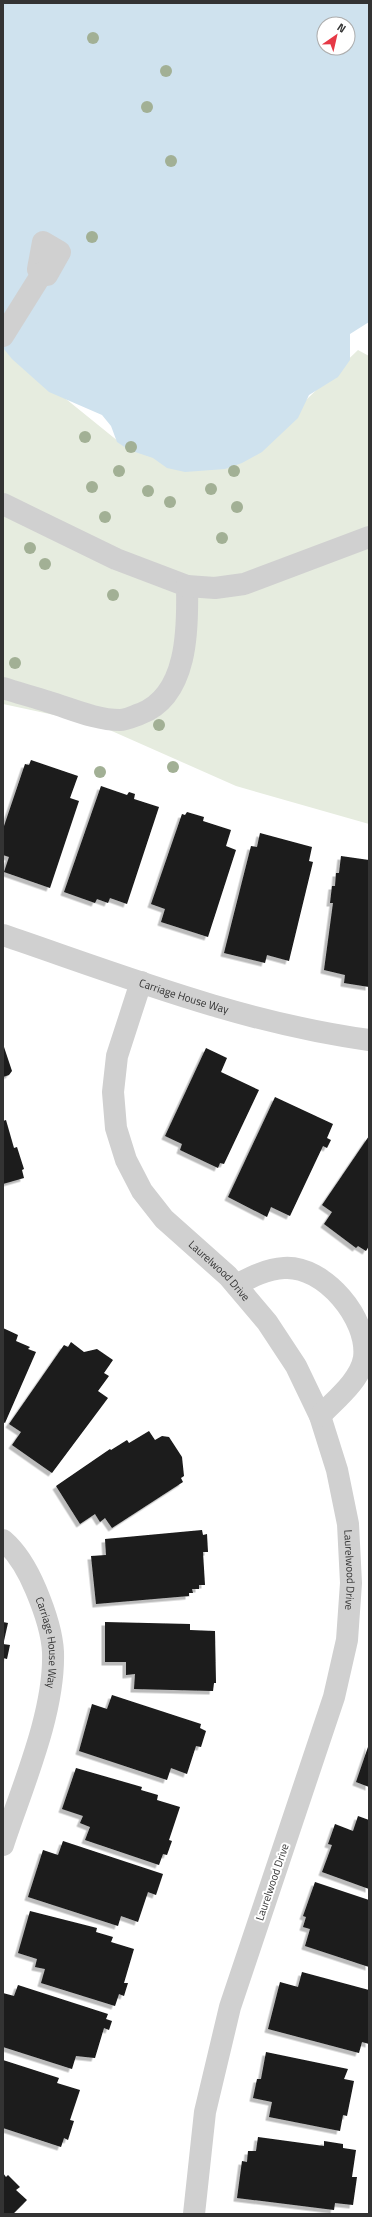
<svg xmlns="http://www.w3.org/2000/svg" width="372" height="2217" font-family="'Titillium Web',sans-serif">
<defs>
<filter id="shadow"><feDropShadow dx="-3.5" dy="3.5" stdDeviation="0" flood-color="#0004"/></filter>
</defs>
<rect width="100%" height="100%" fill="#fff"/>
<path fill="#e6ecdf" d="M 3,348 L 129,450 L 251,453 L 358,350 L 369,356 L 369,824 L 236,786 L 96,724 L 3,704 Z"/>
<path fill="#cfe2ee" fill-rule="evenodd" d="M 3,3 L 369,3 L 369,322 L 350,334 L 350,360 L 338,377 L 309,395 L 298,418 L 262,452 L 242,463 L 225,469 L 185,472 L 167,468 L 153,458 L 129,450 L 117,442 L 111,426 L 102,415 L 49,392 L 12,359 L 3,348 ZM 324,24 L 348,24 L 348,48 L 324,48 Z"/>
<path fill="#1a1a1a" filter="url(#shadow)" d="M 31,760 L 78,776 L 70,798 L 79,801 L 50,888 L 4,872 L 9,857 L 3,855 L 3,829 L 25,764 L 29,765 Z
M 101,786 L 127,795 L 129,792 L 135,794 L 134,799 L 159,807 L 127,904 L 110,898 L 108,903 L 97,899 L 95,903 L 64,892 Z
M 187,812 L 204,817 L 203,821 L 231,830 L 226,846 L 236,850 L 208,937 L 161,922 L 165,909 L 151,904 L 182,814 L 185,815 Z
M 260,833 L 312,847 L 309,861 L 313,862 L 289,961 L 267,955 L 265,963 L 224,953 L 251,846 L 257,847 Z
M 341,856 L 369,860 L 369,987 L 344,983 L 345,975 L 324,970 L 333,903 L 330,903 L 332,886 L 335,886 L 336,873 L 339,873 Z
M 4,1047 L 12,1071 L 9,1075 L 3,1077 Z
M 206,1048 L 227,1058 L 221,1072 L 259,1090 L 224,1164 L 220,1163 L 218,1168 L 180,1150 L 182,1144 L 165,1136 Z
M 275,1097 L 333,1124 L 327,1138 L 331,1140 L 327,1148 L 323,1146 L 290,1216 L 271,1207 L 267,1217 L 228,1197 Z
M 6,1120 L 14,1148 L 17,1147 L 24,1169 L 22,1170 L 24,1178 L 3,1184 L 3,1121 Z
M 369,1136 L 369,1246 L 366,1251 L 358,1246 L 356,1248 L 324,1224 L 332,1212 L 322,1205 Z
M 3,1328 L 18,1335 L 16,1341 L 30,1347 L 28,1349 L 36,1352 L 5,1423 L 3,1422 Z
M 71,1342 L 84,1352 L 97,1349 L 113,1360 L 104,1373 L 109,1376 L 98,1391 L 108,1398 L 52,1473 L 12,1445 L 21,1432 L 9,1424 L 64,1345 L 68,1347 Z
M 149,1431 L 155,1440 L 162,1436 L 169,1437 L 182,1457 L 184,1476 L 181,1478 L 183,1482 L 112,1528 L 105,1518 L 100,1522 L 95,1514 L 80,1524 L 56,1486 L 110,1449 L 111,1450 L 127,1440 L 129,1443 Z
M 202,1530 L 203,1535 L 207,1534 L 208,1552 L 203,1552 L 205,1585 L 199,1585 L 199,1589 L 192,1589 L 193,1593 L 189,1593 L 189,1596 L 96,1604 L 91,1556 L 106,1555 L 105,1539 Z
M 3,1622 L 8,1623 L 4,1641 L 3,1641 Z
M 105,1622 L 190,1624 L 190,1630 L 215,1631 L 216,1683 L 214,1683 L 213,1691 L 134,1689 L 135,1674 L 126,1675 L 126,1662 L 105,1662 Z
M 3,1644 L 10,1645 L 7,1659 L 3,1658 Z
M 112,1695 L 201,1724 L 200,1728 L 206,1731 L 201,1747 L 196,1746 L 187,1774 L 171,1768 L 167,1780 L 79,1751 L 92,1704 L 107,1709 Z
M 369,1744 L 369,1787 L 356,1782 Z
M 76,1768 L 142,1787 L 141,1790 L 158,1795 L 157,1800 L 180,1807 L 169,1840 L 172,1841 L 167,1855 L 163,1854 L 159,1865 L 85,1840 L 90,1827 L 80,1823 L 83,1816 L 62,1809 Z
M 358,1816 L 369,1820 L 369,1889 L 322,1872 L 332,1845 L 328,1844 L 335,1824 L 353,1831 Z
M 63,1841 L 163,1874 L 156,1895 L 148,1892 L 138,1922 L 121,1916 L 118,1926 L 28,1897 L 43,1850 L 58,1855 Z
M 315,1882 L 369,1900 L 369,1967 L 305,1946 L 310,1929 L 303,1927 L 306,1917 L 303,1916 Z
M 30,1911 L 97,1928 L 96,1932 L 113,1937 L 111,1942 L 134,1949 L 124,1983 L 128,1983 L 124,1996 L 119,1994 L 115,2006 L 41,1983 L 45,1969 L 35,1967 L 37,1959 L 18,1953 Z
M 302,1972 L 369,1990 L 369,2044 L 362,2042 L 359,2053 L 268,2029 L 280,1982 L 298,1987 Z
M 18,1985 L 108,2014 L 106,2019 L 112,2021 L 109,2030 L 104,2028 L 95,2058 L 76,2056 L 72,2069 L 3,2047 L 3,1993 L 14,1996 Z
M 266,2052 L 348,2069 L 344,2079 L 354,2081 L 347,2116 L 343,2115 L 340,2131 L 269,2117 L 272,2102 L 253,2098 L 257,2079 L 261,2079 Z
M 3,2060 L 59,2078 L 57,2083 L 80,2090 L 70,2120 L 74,2121 L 68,2140 L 64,2138 L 61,2147 L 3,2128 Z
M 258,2137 L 324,2146 L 324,2141 L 343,2144 L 343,2148 L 356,2150 L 352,2177 L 357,2177 L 353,2205 L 335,2203 L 334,2210 L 237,2198 L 242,2161 L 247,2162 L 248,2151 L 256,2151 Z
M 3,2173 L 6,2177 L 8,2175 L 20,2187 L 16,2190 L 27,2200 L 13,2214 L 3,2214 Z"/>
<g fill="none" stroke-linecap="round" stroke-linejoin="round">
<g stroke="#d0d0d0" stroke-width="22">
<path d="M 43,242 L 60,252 L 47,275 L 38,269 Z"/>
<path d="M 3,336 L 43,272"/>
<path d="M 3,504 L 116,559 L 187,586 C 188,629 188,696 140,714 C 134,716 126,720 120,720 C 96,720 72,709 49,702 C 34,697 18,693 3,688"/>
<path d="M 187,586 L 215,588 L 244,584 L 369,537"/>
<path id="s1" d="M 3,935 C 123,976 243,1023 369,1040"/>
<path id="s2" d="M 141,982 L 117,1056 L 113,1092 L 116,1128 L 126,1160 L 142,1191 L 164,1219 L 228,1276 L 267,1322 L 296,1366 L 320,1416 L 337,1470 L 348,1524 L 351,1583 L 347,1640 L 334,1697 L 230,2007 L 205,2112 L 194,2214"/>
<path d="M 236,1285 C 251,1277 267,1269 284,1268 C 324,1265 369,1319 364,1358 C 360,1381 335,1400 320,1416"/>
<path id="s3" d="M 3,1540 C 17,1552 29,1573 36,1590 C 44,1609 52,1631 53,1652 C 55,1713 22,1787 3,1845"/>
</g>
</g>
<g fill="#a2b095">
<circle cx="93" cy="38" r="6"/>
<circle cx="166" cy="71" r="6"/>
<circle cx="147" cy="107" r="6"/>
<circle cx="171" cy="161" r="6"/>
<circle cx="92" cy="237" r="6"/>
<circle cx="85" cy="437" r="6"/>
<circle cx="131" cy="447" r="6"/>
<circle cx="119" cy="471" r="6"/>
<circle cx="234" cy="471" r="6"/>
<circle cx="92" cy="487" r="6"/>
<circle cx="211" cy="489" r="6"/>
<circle cx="148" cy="491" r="6"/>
<circle cx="170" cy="502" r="6"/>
<circle cx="237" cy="507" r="6"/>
<circle cx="105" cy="517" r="6"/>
<circle cx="222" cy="538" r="6"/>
<circle cx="30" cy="548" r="6"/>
<circle cx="45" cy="564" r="6"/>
<circle cx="113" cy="595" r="6"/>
<circle cx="15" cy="663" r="6"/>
<circle cx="159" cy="725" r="6"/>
<circle cx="173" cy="767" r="6"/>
<circle cx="100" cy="772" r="6"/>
</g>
<g text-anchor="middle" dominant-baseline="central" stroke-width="4" stroke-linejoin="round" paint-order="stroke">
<g font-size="11" fill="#333" stroke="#fff">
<text stroke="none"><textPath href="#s1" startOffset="191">Carriage House Way</textPath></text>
<text stroke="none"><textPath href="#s2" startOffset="330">Laurelwood Drive</textPath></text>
<text stroke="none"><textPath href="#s2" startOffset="666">Laurelwood Drive</textPath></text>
<text stroke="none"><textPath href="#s3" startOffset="115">Carriage House Way</textPath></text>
<text transform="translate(272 1882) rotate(-71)">Laurelwood Drive</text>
</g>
</g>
<rect width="372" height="2217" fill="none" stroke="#333333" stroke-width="8"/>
<g transform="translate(336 36) rotate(34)"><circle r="19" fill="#ffffff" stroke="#adadad"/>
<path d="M0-3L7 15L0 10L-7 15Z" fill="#e63946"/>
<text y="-6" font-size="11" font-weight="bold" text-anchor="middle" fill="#333333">N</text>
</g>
</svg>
